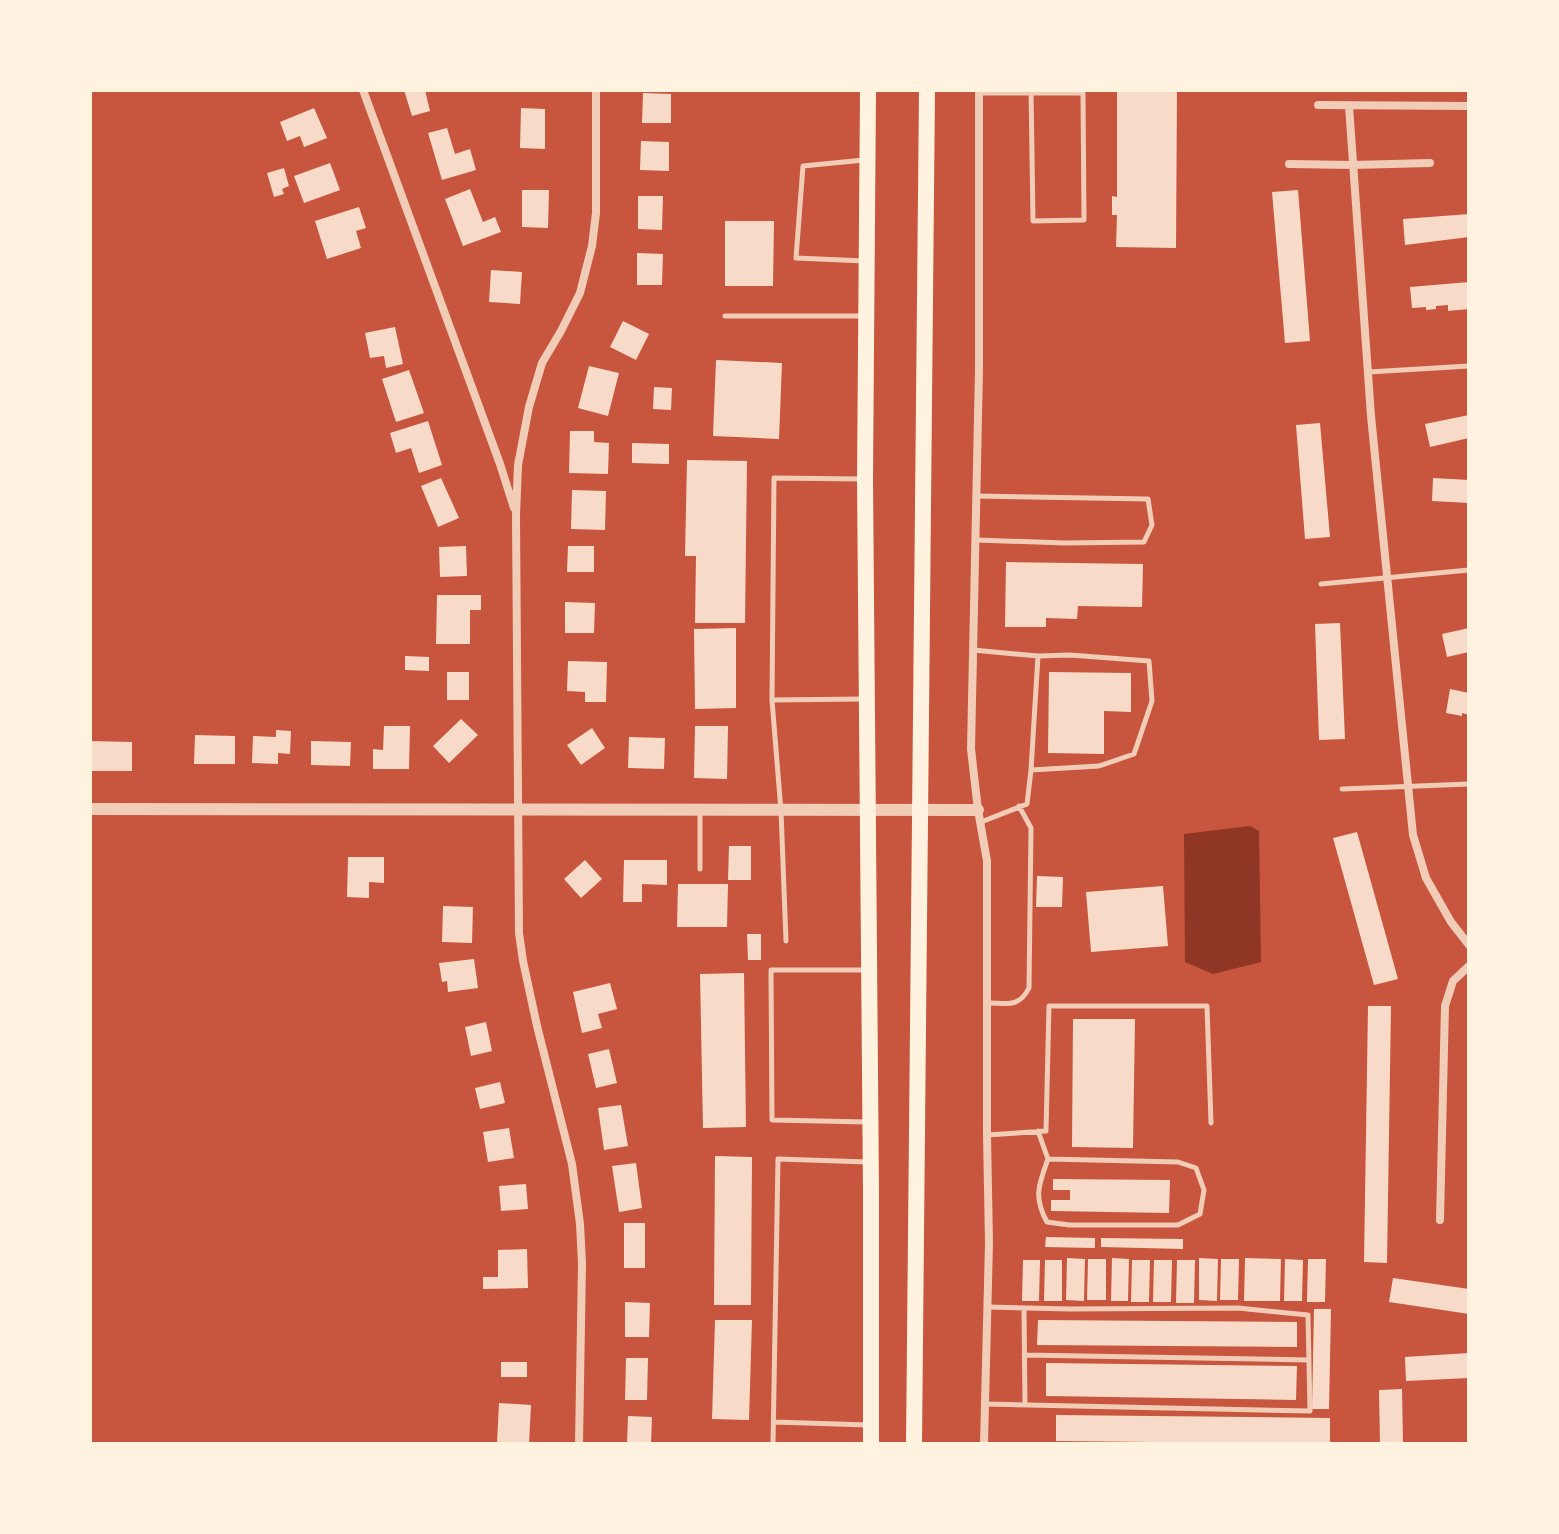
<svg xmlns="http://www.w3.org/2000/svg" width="1559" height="1534" font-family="'Open Sans',sans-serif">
<rect width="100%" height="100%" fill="#c8553d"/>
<path fill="#8f3625" d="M 1250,826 L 1259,831 L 1261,962 L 1213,974 L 1185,962 L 1184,834 Z"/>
<path fill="#f7dbc8" d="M 404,90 L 425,90 L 430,111 L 412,116 Z
M 1117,90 L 1177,90 L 1176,248 L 1116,247 L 1117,215 L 1112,215 L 1112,196 L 1117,197 Z
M 643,93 L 671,94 L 671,123 L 642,123 Z
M 314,108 L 327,138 L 304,147 L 300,136 L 287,141 L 280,122 Z
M 521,108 L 545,109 L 545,149 L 520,148 Z
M 447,128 L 455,154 L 470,149 L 476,170 L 442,180 L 428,133 Z
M 641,141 L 669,142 L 669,171 L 640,170 Z
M 330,163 L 340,190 L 304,203 L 294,176 Z
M 284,168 L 289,186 L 282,189 L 284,194 L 274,197 L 267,173 Z
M 470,189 L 483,222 L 495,217 L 501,232 L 463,246 L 445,199 Z
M 522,190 L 549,190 L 548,228 L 522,227 Z
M 1298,190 L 1310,341 L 1285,343 L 1272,192 Z
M 638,196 L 663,196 L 662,230 L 638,229 Z
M 359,207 L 366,228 L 356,231 L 361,248 L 327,259 L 315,221 Z
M 1469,214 L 1469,237 L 1405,245 L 1403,219 Z
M 725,221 L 774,221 L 773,286 L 725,286 Z
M 637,253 L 663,254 L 662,285 L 637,285 Z
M 491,270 L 522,272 L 520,304 L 489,302 Z
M 1469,282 L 1469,309 L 1448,311 L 1448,305 L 1436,306 L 1436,309 L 1426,310 L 1426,307 L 1412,308 L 1410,287 Z
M 623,321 L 649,334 L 636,360 L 610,347 Z
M 395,327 L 403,364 L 386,368 L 384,356 L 370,358 L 365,333 Z
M 716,360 L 782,363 L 779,439 L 713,436 Z
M 589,366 L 619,373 L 608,416 L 578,408 Z
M 409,370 L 424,413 L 396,422 L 382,379 Z
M 654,387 L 672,388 L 671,410 L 653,409 Z
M 1469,415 L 1469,438 L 1430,447 L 1425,424 Z
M 428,421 L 442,465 L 419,473 L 411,448 L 396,453 L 390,433 Z
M 1320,423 L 1330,537 L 1305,539 L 1296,425 Z
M 570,431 L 594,431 L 594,442 L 609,443 L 608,474 L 569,473 Z
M 632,443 L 669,444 L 669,464 L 632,463 Z
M 687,460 L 747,461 L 745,623 L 695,623 L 696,556 L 685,556 Z
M 441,478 L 459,518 L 438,527 L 421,486 Z
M 1433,478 L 1469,480 L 1469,503 L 1432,501 Z
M 572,490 L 606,491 L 605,530 L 571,529 Z
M 466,546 L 467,576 L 440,577 L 439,547 Z
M 568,546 L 594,546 L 594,572 L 567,572 Z
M 1006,562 L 1143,564 L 1142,607 L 1078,606 L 1077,619 L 1046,618 L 1046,627 L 1005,627 Z
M 437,595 L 481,595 L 481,610 L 470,610 L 470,644 L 436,644 Z
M 565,602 L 595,603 L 594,633 L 565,633 Z
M 1340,623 L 1345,739 L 1319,740 L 1315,624 Z
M 736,628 L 736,708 L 695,709 L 694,629 Z
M 1469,628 L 1469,652 L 1447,657 L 1442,634 Z
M 405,656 L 429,657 L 429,671 L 405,670 Z
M 568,661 L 607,662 L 606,702 L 585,702 L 585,692 L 567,691 Z
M 447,672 L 469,672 L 469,700 L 447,700 Z
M 1049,672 L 1131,673 L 1131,712 L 1104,711 L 1104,754 L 1048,753 Z
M 1450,689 L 1469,693 L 1469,715 L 1462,713 L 1462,716 L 1446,713 Z
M 461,719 L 478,735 L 449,763 L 433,746 Z
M 384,726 L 410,726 L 409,769 L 373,769 L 373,749 L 383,750 Z
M 695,726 L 728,726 L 727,779 L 694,778 Z
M 592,728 L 605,748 L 581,765 L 567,745 Z
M 276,730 L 291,731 L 290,754 L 278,753 L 278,764 L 252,763 L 253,736 L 276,737 Z
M 195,735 L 235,736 L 235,764 L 194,764 Z
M 629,737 L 665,738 L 664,769 L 628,768 Z
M 90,741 L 132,742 L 132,771 L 90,771 Z
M 311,741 L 351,742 L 350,766 L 311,765 Z
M 1357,832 L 1398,979 L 1374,985 L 1333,838 Z
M 729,846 L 751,846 L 751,880 L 728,880 Z
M 348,857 L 384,857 L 384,883 L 369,882 L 369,898 L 347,897 Z
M 585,860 L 602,879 L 581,898 L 564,879 Z
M 624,860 L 667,860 L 667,885 L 642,884 L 642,902 L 623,902 Z
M 1037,876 L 1063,877 L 1062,907 L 1036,907 Z
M 678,884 L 728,884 L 727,927 L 677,927 Z
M 1163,886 L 1168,946 L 1091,952 L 1086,892 Z
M 443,906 L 473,907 L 472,943 L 442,942 Z
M 747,934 L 761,934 L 761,960 L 748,960 Z
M 474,959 L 478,988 L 448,992 L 447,981 L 442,982 L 439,963 Z
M 744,973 L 746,1127 L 703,1128 L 700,974 Z
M 610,983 L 617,1009 L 598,1014 L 602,1028 L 582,1033 L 573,992 Z
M 1368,1006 L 1391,1006 L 1387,1263 L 1364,1262 Z
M 1073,1019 L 1135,1019 L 1133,1148 L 1072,1147 Z
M 486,1022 L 492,1051 L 471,1056 L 465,1027 Z
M 609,1049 L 617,1083 L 596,1088 L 588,1054 Z
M 500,1082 L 505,1103 L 480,1109 L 475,1088 Z
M 621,1105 L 628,1146 L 604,1150 L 598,1108 Z
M 509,1128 L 514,1158 L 488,1162 L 483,1132 Z
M 715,1156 L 752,1157 L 751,1305 L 714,1305 Z
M 636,1163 L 642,1208 L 619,1212 L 612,1166 Z
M 1053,1179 L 1170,1180 L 1169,1213 L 1051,1211 L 1051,1200 L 1070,1200 L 1070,1190 L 1053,1190 Z
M 526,1184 L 528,1209 L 501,1211 L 499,1186 Z
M 624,1223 L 645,1223 L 645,1268 L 624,1268 Z
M 1046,1237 L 1095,1238 L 1095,1248 L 1045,1247 Z
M 1101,1238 L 1183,1239 L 1183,1249 L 1101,1247 Z
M 527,1249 L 528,1288 L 483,1289 L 483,1277 L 498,1277 L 498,1250 Z
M 1067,1258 L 1085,1259 L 1084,1301 L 1066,1300 Z
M 1112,1258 L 1129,1259 L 1128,1301 L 1111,1301 Z
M 1199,1258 L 1218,1259 L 1217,1301 L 1199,1300 Z
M 1245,1258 L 1281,1259 L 1280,1301 L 1244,1301 Z
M 1088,1259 L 1106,1259 L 1106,1300 L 1087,1300 Z
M 1221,1259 L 1239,1259 L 1238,1300 L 1220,1300 Z
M 1285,1259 L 1303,1260 L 1302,1301 L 1284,1301 Z
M 1308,1259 L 1326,1259 L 1325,1302 L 1307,1302 Z
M 1023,1260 L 1040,1260 L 1039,1301 L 1022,1301 Z
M 1045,1260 L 1062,1260 L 1062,1301 L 1044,1301 Z
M 1132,1260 L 1150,1260 L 1149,1302 L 1131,1302 Z
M 1154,1260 L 1172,1260 L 1171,1302 L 1153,1302 Z
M 1177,1260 L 1195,1260 L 1194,1303 L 1176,1303 Z
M 1393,1278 L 1469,1289 L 1469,1314 L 1389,1302 Z
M 625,1302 L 650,1303 L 649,1337 L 625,1337 Z
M 1314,1309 L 1331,1309 L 1329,1409 L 1312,1409 Z
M 715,1320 L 752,1320 L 749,1420 L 712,1419 Z
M 1038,1320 L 1297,1322 L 1297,1347 L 1037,1345 Z
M 1469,1353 L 1469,1378 L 1406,1381 L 1405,1357 Z
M 626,1358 L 648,1358 L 647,1400 L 625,1400 Z
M 501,1362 L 527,1362 L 527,1377 L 501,1377 Z
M 1046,1363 L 1297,1366 L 1296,1400 L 1046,1396 Z
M 1402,1389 L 1403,1444 L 1380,1444 L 1379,1390 Z
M 499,1403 L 531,1405 L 529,1444 L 497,1443 Z
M 1056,1415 L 1330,1418 L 1330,1444 L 1056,1441 Z
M 628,1416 L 652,1417 L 651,1444 L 627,1444 Z"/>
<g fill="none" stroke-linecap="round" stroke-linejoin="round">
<path stroke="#f1ccb7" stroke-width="5" d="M 1031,90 L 1033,221 L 1084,220 L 1083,93
M 980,93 L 1083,93 L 1083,90
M 864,160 L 803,166 L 796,258 L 865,261
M 725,316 L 864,316
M 1369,372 L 1469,366
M 976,540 L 1065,543 L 1144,542 L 1152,525 L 1148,499 L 976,496
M 1321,584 L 1469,570
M 973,650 L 1038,656 L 1070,655 L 1149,661 L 1152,701 L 1134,754 L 1099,766 L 1031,770 L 1038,656
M 772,700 L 863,699
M 1342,789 L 1469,784
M 700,810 L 700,869
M 981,822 L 1027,804 L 1031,770
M 786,941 L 781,811 L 772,700 L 774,478 L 861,479
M 987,1003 C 1007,1003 1019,1008 1029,988 L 1031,828 L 1019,806
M 867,1122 L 772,1120 L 771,970 L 868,970
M 1038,1131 L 1048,1159 L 1178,1162 L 1196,1168 L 1204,1190 L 1200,1214 L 1178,1225 L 1069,1225 L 1047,1222 C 1033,1197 1039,1184 1048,1159
M 987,1135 L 1046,1131 L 1049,1006 L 1207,1006 L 1211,1123
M 1024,1308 L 1025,1405
M 1024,1355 L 1309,1360
M 985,1404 L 1310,1411 L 1308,1315 L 1238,1308 L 1070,1309 L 987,1307
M 774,1422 L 868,1425
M 773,1444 L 778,1159 L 868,1162"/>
<path stroke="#f1ccb7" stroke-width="8" d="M 363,90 L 500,464 L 514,508
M 979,90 L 979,370 L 971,749 L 978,810 L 987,861 L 987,1135 L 989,1243 L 984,1444
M 1318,105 L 1469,106
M 1349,106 L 1371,416 L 1413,835 L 1426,878 L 1451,922 L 1469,945
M 1289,164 L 1353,165 L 1430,163
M 1440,1220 L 1445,1006 L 1453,981 L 1469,966
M 579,1444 L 582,1263 L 580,1224 L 572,1164 L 537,1026 L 523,961 L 519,933 L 516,516 L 518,465 L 529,407 L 542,363 L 561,331 L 580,293 L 592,246 L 596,213 L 596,90"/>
<path stroke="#f1ccb7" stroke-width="12" d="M 90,809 L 978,810"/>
<path stroke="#fff3e0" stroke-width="16" d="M 868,90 L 865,479 L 871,1191 L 871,1444
M 914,1444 L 927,90"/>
</g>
<rect width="1559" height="1534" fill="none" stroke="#fff3e0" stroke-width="184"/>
</svg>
